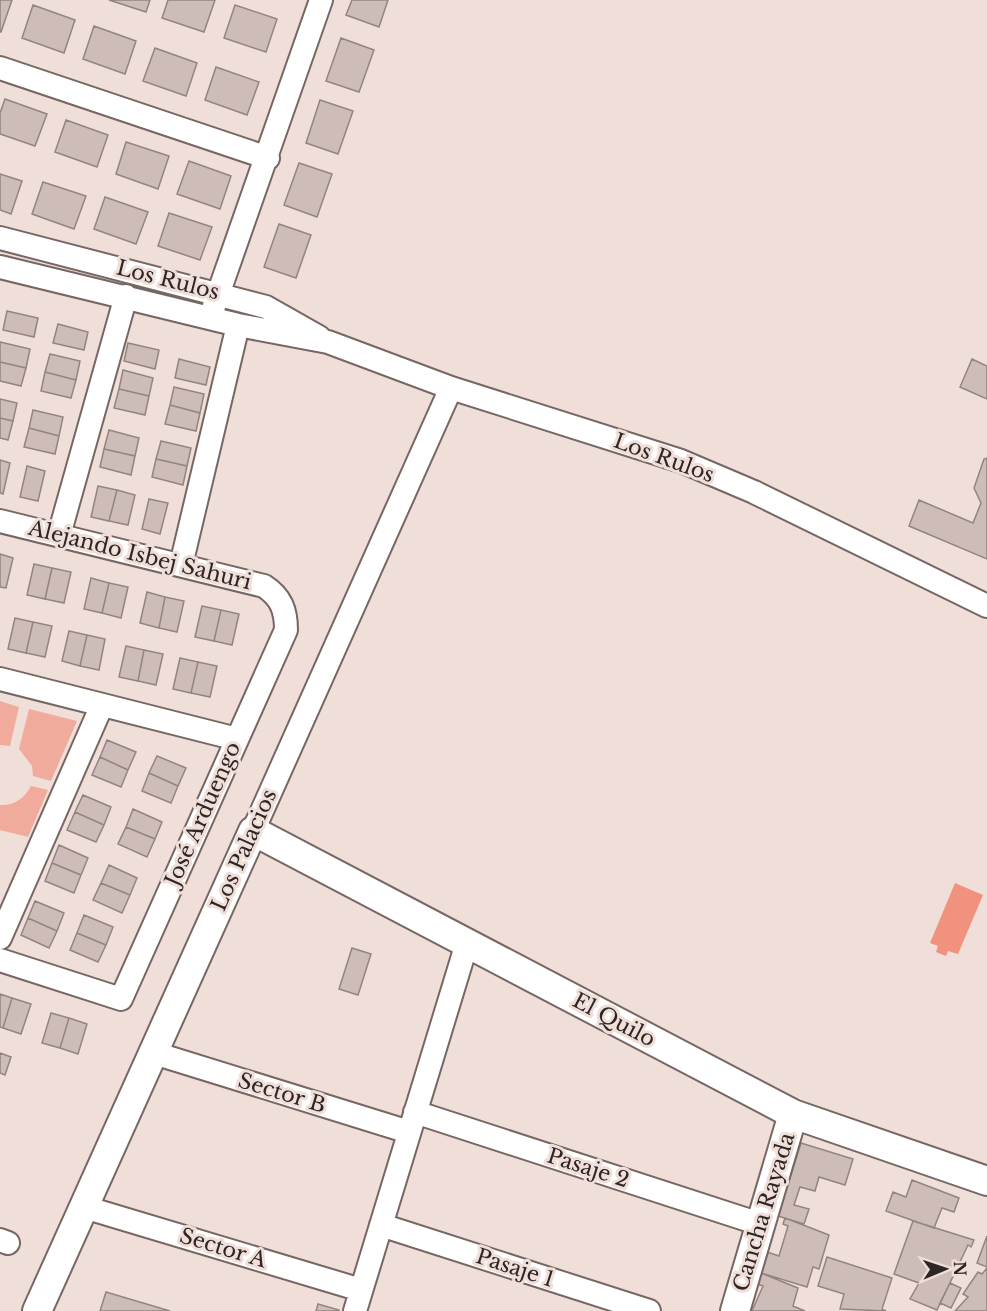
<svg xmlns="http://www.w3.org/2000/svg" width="987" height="1311" font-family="'Libre Baskerville',serif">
<rect width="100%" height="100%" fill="#f0ded9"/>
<path fill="#f0ab9c" d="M 0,701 L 19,707 L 10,746 L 0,745 Z
M 29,709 L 77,721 L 51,781 L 33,776 L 32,766 L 19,749 Z
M 31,786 L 48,790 L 28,837 L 0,830 L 0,805 C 14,806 25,798 31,786 Z"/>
<path fill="#f1927e" d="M 955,883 L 983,895 L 958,954 L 948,951 L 946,956 L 936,952 L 938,946 L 930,943 Z"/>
<path fill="#cdbcb7" stroke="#948480" stroke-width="1.5" d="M 0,0 L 12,0 L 1,32 L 0,32 Z
M 109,0 L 150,0 L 146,12 Z
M 168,0 L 215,0 L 204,32 L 162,18 Z
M 352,0 L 388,0 L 379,27 L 346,15 Z
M 33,5 L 75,20 L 64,53 L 22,38 Z
M 235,5 L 277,19 L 266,52 L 224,38 Z
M 94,26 L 136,41 L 125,74 L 83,59 Z
M 341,38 L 374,50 L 359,92 L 326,81 Z
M 155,48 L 197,63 L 186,96 L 143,81 Z
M 216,67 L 259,82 L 247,115 L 205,100 Z
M 5,99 L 47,114 L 35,146 L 0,134 L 0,113 Z
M 320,100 L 353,111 L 338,154 L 306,143 Z
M 66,120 L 108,135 L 97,167 L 55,152 Z
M 126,142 L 169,156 L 158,189 L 116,174 Z
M 189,161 L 231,176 L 220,209 L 177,194 Z
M 299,163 L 332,174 L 317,217 L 284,205 Z
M 0,174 L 22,181 L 11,214 L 0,210 Z
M 43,182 L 86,196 L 74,229 L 32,214 Z
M 105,197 L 148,212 L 136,244 L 94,229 Z
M 169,213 L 212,227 L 200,260 L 158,246 Z
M 279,224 L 311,235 L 296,278 L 264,267 Z
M 7,311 L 38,318 L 34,337 L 3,330 Z
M 58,324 L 88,332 L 84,350 L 53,343 Z
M 0,342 L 30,349 L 26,368 L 0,362 Z
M 128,343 L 159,350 L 155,369 L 124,361 Z
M 50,354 L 80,361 L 76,380 L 45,372 Z
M 179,359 L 210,367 L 206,385 L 175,378 Z
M 972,359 L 987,366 L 987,399 L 960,387 Z
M 0,362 L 26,368 L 21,386 L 0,381 Z
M 123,370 L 153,378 L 149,396 L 119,389 Z
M 45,372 L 76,380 L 71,398 L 41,391 Z
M 174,387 L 204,394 L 200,413 L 170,405 Z
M 119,389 L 149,396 L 145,415 L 114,408 Z
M 0,399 L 17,403 L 13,421 L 0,418 Z
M 170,405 L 200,413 L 196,431 L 165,424 Z
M 33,410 L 63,417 L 59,436 L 29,428 Z
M 0,418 L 13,421 L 8,440 L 0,438 Z
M 29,428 L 59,436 L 55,454 L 24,447 Z
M 109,430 L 139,438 L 135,456 L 104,449 Z
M 161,441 L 191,448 L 187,466 L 156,459 Z
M 104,449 L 135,456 L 131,475 L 100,467 Z
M 987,458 L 987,559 L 909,526 L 919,500 L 973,523 L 981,503 L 974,488 L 984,459 Z
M 156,459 L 187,466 L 183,485 L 152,477 Z
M 0,460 L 10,463 L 3,494 L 0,493 Z
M 27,466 L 45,471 L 38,501 L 20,497 Z
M 98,486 L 117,490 L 109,521 L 91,517 Z
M 117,490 L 135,495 L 128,525 L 109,521 Z
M 149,499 L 168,503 L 160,534 L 142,529 Z
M 0,554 L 13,558 L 6,588 L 0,587 Z
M 34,564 L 52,568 L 45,599 L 27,595 Z
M 52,568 L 71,572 L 64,603 L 45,599 Z
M 91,578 L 109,583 L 102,613 L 84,609 Z
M 109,583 L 128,587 L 121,618 L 102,613 Z
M 147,592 L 165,597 L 159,628 L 140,623 Z
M 165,597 L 184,601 L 177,632 L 159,628 Z
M 202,606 L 221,610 L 214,641 L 195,637 Z
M 221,610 L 239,614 L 232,645 L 214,641 Z
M 15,618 L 33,622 L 26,653 L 8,649 Z
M 33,622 L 52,626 L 45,657 L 26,653 Z
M 69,631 L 87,635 L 80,666 L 62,661 Z
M 87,635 L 105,639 L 99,670 L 80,666 Z
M 126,646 L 144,650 L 138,681 L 119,677 Z
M 144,650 L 163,654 L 156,685 L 138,681 Z
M 180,658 L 198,662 L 191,693 L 173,689 Z
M 198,662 L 217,666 L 210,697 L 191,693 Z
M 107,740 L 136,752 L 128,770 L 100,757 Z
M 157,756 L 186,768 L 178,786 L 149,773 Z
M 100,757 L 128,770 L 121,787 L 92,775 Z
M 149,773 L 178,786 L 171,803 L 142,791 Z
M 83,795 L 111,807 L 104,825 L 75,812 Z
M 133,809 L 162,822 L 155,839 L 126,827 Z
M 75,812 L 104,825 L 96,842 L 67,830 Z
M 126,827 L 155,839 L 147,857 L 118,844 Z
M 59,845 L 88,858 L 81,875 L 52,863 Z
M 52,863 L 81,875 L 74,893 L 45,881 Z
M 109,865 L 137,878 L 130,895 L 101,883 Z
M 101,883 L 130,895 L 122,913 L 93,900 Z
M 35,901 L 64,913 L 57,931 L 28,918 Z
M 84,915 L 113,927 L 106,945 L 77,933 Z
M 28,918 L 57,931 L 49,948 L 21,935 Z
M 77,933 L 106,945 L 98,962 L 70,950 Z
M 352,948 L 371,954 L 358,995 L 339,989 Z
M 0,994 L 12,998 L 3,1028 L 0,1027 Z
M 12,998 L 31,1004 L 21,1034 L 3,1028 Z
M 51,1013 L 69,1018 L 60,1048 L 42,1043 Z
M 69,1018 L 87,1024 L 78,1054 L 60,1048 Z
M 0,1053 L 11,1057 L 5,1075 L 0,1073 Z
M 801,1143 L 853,1159 L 845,1185 L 819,1177 L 815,1191 L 800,1187 L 794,1205 L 809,1209 L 804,1224 L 778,1216 Z
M 912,1180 L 959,1198 L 954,1212 L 942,1208 L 934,1228 L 886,1211 L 893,1192 L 906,1197 Z
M 785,1218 L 829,1235 L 819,1269 L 813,1267 L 807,1287 L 761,1273 L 767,1252 L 779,1256 L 788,1226 L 783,1224 Z
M 913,1221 L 974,1240 L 971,1247 L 968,1245 L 937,1310 L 910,1299 L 919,1283 L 894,1274 Z
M 987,1236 L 987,1267 L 977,1263 Z
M 827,1257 L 892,1278 L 882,1309 L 886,1311 L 840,1309 L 844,1294 L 818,1286 Z
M 987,1268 L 987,1311 L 955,1311 L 968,1297 L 963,1294 L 978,1272 L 982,1274 Z
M 761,1273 L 798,1288 L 793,1306 L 805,1311 L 752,1311 L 763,1286 L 757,1284 Z
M 950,1283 L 961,1288 L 951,1308 L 940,1303 Z
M 106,1292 L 170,1311 L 100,1311 Z
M 318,1304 L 339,1310 L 339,1311 L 316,1311 Z"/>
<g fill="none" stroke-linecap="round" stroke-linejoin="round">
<defs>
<path id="minor" d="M 0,68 L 268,158
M 0,238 L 266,307 L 319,337
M 0,267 L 238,325 L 328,342 L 451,388 L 681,461 L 754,492 L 987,606
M 214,306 L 321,0
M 0,521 L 264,586 C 281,597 286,610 286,630 L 121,999 L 0,960
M 59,535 L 126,296
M 181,565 L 238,325
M 0,679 L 237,739
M 253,831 L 451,388
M 0,938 L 102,705
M 154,1053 L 409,1132
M 415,1112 L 760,1224
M 84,1207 L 361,1290
M 381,1225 L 649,1311
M 0,1240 L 8,1243
M 355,1311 L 467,943"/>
<path id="tertiary" d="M 37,1311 L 253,831 L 793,1114 L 987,1181
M 735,1311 L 793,1114"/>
</defs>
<use href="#minor" stroke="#776763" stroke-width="26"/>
<use href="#tertiary" stroke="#776763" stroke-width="32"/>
<use href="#minor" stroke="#fff" stroke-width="22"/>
<use href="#tertiary" stroke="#fff" stroke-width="28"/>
</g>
<g text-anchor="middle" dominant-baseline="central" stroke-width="6" stroke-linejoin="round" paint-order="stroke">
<g font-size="21" fill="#2d2625" stroke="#f0ded9">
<text transform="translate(168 280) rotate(14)">Los Rulos</text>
<text transform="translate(664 458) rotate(20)">Los Rulos</text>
<text transform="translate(140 555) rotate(14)">Alejando Isbej Sahuri</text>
<text transform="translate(203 814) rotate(-66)">José Arduengo</text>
<text transform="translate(244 850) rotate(-66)">Los Palacios</text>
<text transform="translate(614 1020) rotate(28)">El Quilo</text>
<text transform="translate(282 1093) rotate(17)">Sector B</text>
<text transform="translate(588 1168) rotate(18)">Pasaje 2</text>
<text transform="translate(764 1212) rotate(-73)">Cancha Rayada</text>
<text transform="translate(223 1248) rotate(17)">Sector A</text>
<text transform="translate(515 1268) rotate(18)">Pasaje 1</text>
</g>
</g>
<g transform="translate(945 1269) rotate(88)" stroke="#f0ded9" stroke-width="4.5" paint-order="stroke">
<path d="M0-4.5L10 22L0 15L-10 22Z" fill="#2d2625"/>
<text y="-9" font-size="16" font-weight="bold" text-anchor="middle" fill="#2d2625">N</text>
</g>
</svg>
